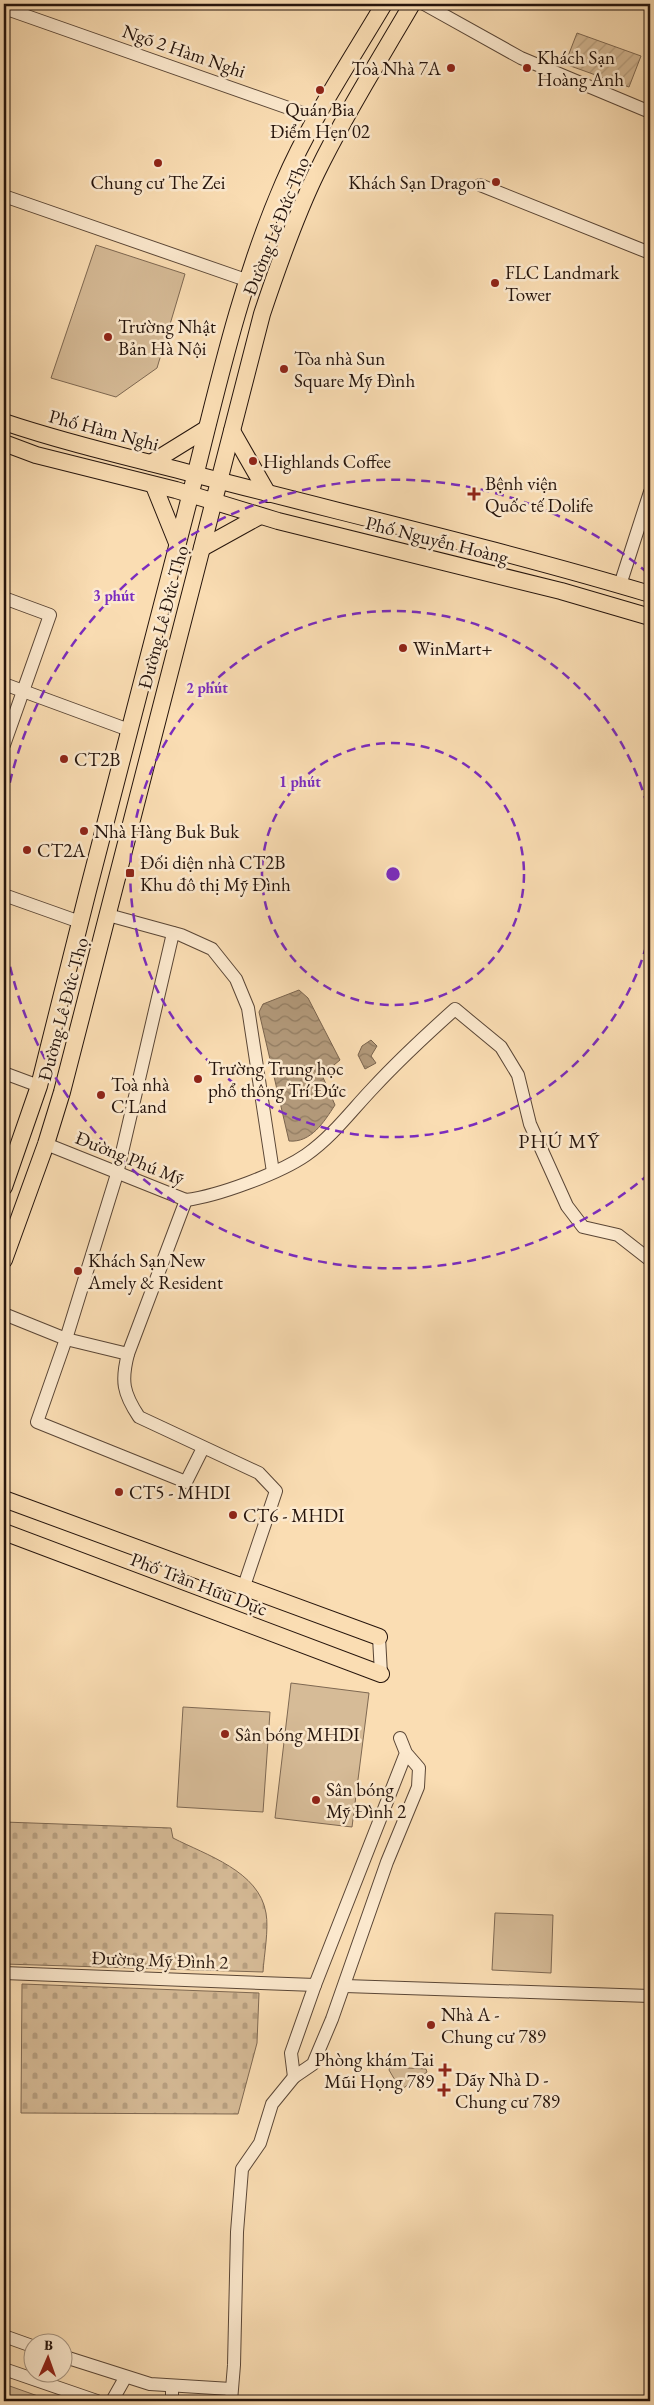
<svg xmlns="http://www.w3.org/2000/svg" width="654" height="2405" font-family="'EB Garamond',serif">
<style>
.green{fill:#d6bb97;stroke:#7e6852}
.cemetery{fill:url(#cemetery-stones);stroke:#7e6852}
.garden{fill:url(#garden-furrows);stroke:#7e6852}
.water{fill:url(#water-waves);stroke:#7a644e}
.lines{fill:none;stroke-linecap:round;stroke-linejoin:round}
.minor-casing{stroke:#5a4636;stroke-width:14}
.major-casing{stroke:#25140c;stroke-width:18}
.minor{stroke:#fce9ce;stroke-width:12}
.major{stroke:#faddb3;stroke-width:16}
.ring{fill:none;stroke:#7b2cbf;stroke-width:2.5;stroke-dasharray:9 6}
.poi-dot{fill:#8f2418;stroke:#fce9ce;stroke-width:2}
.labels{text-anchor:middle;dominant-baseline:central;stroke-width:5;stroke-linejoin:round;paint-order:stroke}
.street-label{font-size:19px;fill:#25140c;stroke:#fce9ce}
.poi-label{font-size:19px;fill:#25140c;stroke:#fce9ce;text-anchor:start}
.neighbourhood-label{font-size:20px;letter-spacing:1px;fill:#25140c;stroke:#fce9ce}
.centre{fill:#7b2cbf;stroke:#fce9ce;stroke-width:2.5}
.ring-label{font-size:15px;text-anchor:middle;font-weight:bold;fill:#7b2cbf;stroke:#fce9ce;stroke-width:5;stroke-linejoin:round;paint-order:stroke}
</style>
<defs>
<pattern id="cemetery-stones" width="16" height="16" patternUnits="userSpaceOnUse" patternTransform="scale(1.25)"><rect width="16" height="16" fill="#d6bb97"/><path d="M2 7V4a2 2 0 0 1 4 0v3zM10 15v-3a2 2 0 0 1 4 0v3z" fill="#b8a081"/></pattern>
<pattern id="garden-furrows" width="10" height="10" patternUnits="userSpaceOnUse" patternTransform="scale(1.25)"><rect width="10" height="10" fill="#d6bb97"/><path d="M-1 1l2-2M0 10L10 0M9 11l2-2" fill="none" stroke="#b8a081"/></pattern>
<pattern id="water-waves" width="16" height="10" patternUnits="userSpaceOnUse" patternTransform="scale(1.25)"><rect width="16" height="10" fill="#b2997a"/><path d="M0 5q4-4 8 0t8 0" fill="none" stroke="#917c62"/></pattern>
</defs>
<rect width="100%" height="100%" fill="#faddb3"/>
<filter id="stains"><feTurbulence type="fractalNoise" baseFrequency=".004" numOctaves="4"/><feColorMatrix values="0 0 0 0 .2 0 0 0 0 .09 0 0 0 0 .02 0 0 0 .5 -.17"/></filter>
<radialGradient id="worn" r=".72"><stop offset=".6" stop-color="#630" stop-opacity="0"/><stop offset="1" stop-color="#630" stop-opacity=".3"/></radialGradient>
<g class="green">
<path d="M 96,245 L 185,274 L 157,368 L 116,397 L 51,378 Z"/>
<path d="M 291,1683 L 369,1693 L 352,1827 L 275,1818 Z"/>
<path d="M 183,1707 L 270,1712 L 263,1812 L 177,1807 Z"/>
<path d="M 495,1913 L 553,1915 L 551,1973 L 492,1970 Z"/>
<path d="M 390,2067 L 426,2069 L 427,2072 L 402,2089 L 399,2087 L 389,2070 Z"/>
<path d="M 4,2384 L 52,2401 L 4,2401 Z"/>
</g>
<g class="cemetery">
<path d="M 4,1822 L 171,1828 L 173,1838 C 206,1855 259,1871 266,1913 C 269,1929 264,1955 263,1972 L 4,1964 Z"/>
<path d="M 22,1984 L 259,1993 L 257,2043 L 238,2114 L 21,2113 Z"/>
</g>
<path class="garden" d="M 577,33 L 641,56 L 629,87 L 565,64 Z"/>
<g class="water">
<path d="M 299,990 L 308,998 L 340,1060 L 322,1075 L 335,1105 C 324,1122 311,1143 289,1141 L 259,1012 L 263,1004 Z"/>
<path d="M 371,1040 L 377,1046 L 371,1056 L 376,1063 L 365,1069 L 358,1055 L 362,1046 Z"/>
</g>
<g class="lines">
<g class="minor-casing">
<g id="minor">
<path d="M 424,4 L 521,58 L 650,112"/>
<path d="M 4,8 L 317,118"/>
<path d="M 480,185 L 650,253"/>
<path d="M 4,196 L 246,280"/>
<path d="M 620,585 L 650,492"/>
<path d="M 4,598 L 50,615 L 4,745"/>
<path d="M 4,684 L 129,730"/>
<path d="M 4,895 L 80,922"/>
<path d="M 108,915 L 181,935 L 212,949 L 236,979 L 248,1008 L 273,1172"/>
<path d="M 173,933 L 117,1174 L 66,1339 L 37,1422 L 186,1482 L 203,1448"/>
<path d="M 4,1073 L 39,1086"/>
<path d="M 46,1144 L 186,1200 C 218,1196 280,1173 306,1155 C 333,1136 351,1111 373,1088 C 399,1060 427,1034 455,1009 L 501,1047 L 518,1075 L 530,1124 L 567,1206 L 583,1227 L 618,1235 L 650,1260"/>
<path d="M 4,1314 L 66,1339 L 128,1354 L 186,1200"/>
<path d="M 128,1354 C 121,1381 123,1393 139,1417 L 259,1473 L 276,1491 L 244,1586"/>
<path d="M 379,1637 L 381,1674"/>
<path d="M 400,1738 L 406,1753 L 419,1768 L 418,1787 L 387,1862 L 332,2019 L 313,2064 L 294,2077 L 291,2053 L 315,1985 L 406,1753"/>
<path d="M 4,1973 L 315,1985"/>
<path d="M 345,1986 L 650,1996"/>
<path d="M 4,2336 L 32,2346"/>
<path d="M 62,2356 L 150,2384 L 231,2389"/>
<path d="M 4,2369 L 97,2401"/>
<path d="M 112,2401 L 125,2378"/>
<path d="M 172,2401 L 172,2386"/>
<path d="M 231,2401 L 234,2365 L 237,2232 L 242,2169 L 260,2143 L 272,2104 L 294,2077"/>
</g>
</g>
<g class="major-casing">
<g id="major">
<path d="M 4,422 C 63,442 123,456 182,471 C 338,512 496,548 650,594"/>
<path d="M 232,431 L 268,494"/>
<path d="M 4,443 L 36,455 L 176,490 L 278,521 L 561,591 L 650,617"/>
<path d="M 151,463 L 206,429"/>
<path d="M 154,486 L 177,543"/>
<path d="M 202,548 L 260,516"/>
<path d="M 4,1187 L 39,1086 C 87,893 136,700 187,508 C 215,399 238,288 283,184 C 310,121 349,63 384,4"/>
<path d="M 4,1260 L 46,1144 L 62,1092 L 262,314 C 278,266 295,217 317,172 C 345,114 380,59 412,4"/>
<path d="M 4,1499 L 379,1637"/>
<path d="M 4,1532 L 381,1674"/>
</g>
</g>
<use href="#minor" class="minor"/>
<use href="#major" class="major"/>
</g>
<g class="ring">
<circle cx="393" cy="874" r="131"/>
<path d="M650 931A263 263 0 1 1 650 817"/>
<path d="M649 1174A394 394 0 0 1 4 936M4 812A394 394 0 0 1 649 574"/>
</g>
<g class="poi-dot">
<circle cx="451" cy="68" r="5"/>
<circle cx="527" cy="68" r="5"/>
<circle cx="320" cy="90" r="5"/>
<circle cx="158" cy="163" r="5"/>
<circle cx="496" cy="182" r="5"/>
<circle cx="495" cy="283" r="5"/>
<circle cx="108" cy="337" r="5"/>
<circle cx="284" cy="369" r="5"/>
<circle cx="253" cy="461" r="5"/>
<path d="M471.5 486.5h5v5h5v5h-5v5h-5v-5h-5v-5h5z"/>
<circle cx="403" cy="648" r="5"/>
<circle cx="64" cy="759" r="5"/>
<circle cx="84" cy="831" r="5"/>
<circle cx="27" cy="850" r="5"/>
<rect x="125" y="868" width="10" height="10" rx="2.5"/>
<circle cx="198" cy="1079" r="5"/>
<circle cx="101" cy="1095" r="5"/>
<circle cx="78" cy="1271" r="5"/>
<circle cx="119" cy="1492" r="5"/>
<circle cx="233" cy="1515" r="5"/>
<circle cx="225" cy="1734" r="5"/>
<circle cx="316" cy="1800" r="5"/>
<circle cx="431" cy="2025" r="5"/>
<path d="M442.5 2062.5h5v5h5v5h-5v5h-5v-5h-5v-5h5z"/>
<path d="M441.5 2082.5h5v5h5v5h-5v5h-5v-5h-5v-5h5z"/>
</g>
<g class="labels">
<g class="street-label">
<text transform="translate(184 51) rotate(19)">Ngõ 2 Hàm Nghi</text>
<text transform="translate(276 226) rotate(-68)">Đường Lê Đức Thọ</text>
<text transform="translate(104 430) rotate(15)">Phố Hàm Nghi</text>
<text transform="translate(437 540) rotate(14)">Phố Nguyễn Hoàng</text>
<text transform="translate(163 617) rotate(-75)">Đường Lê Đức Thọ</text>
<text transform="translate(63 1009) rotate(-75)">Đường Lê Đức Thọ</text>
<text transform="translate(130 1158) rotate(22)">Đường Phú Mỹ</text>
<text transform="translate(199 1584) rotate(21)">Phố Trần Hữu Dực</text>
<text transform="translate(160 1960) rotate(2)">Đường Mỹ Đình 2</text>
</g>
<g class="poi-label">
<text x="537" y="57">Khách Sạn<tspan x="537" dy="22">Hoàng Anh</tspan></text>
<text x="441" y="68" text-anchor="end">Toà Nhà 7A</text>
<text x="320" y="109" text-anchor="middle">Quán Bia<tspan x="320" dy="22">Điểm Hẹn 02</tspan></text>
<text x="158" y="182" text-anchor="middle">Chung cư The Zei</text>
<text x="486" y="182" text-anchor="end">Khách Sạn Dragon</text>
<text x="505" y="272">FLC Landmark<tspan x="505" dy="22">Tower</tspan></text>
<text x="118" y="326">Trường Nhật<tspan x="118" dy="22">Bản Hà Nội</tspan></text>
<text x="294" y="358">Tòa nhà Sun<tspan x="294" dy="22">Square Mỹ Đình</tspan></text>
<text x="263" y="461">Highlands Coffee</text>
<text x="485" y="483">Bệnh viện<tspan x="485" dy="22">Quốc tế Dolife</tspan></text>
<text x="413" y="648">WinMart+</text>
<text x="74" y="759">CT2B</text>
<text x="94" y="831">Nhà Hàng Buk Buk</text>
<text x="37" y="850">CT2A</text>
<text x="140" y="862">Đối diện nhà CT2B<tspan x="140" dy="22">Khu đô thị Mỹ Đình</tspan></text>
<text x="208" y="1068">Trường Trung học<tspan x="208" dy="22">phổ thông Trí Đức</tspan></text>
<text x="111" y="1084">Toà nhà<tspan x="111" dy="22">C'Land</tspan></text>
<text x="88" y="1260">Khách Sạn New<tspan x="88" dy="22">Amely &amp; Resident</tspan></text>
<text x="129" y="1492">CT5 - MHDI</text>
<text x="243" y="1515">CT6 - MHDI</text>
<text x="235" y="1734">Sân bóng MHDI</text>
<text x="326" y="1789">Sân bóng<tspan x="326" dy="22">Mỹ Đình 2</tspan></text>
<text x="441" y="2014">Nhà A -<tspan x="441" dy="22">Chung cư 789</tspan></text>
<text x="434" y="2059" text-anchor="end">Phòng khám Tai<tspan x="434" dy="22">Mũi Họng 789</tspan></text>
<text x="455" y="2079">Dãy Nhà D -<tspan x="455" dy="22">Chung cư 789</tspan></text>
</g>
<g class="neighbourhood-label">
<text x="559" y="1141">PHÚ MỸ</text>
</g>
</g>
<circle cx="393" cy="874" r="8" class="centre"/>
<g class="ring-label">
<text x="114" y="601">3 phút</text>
<text x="207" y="693">2 phút</text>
<text x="300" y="787">1 phút</text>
</g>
<rect width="654" height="2405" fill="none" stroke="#faddb3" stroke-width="20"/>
<rect x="5" y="5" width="644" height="2395" fill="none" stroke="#25140c" stroke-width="2.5"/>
<rect x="10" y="10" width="634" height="2385" fill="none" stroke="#25140c"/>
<g transform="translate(48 2358) rotate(2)"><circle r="24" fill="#fce9ce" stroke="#a69480"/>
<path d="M0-4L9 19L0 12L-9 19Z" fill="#8f2418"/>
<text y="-8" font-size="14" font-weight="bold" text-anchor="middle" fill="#25140c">B</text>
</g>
<rect width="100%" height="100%" filter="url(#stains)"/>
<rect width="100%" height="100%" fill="url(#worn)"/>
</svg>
